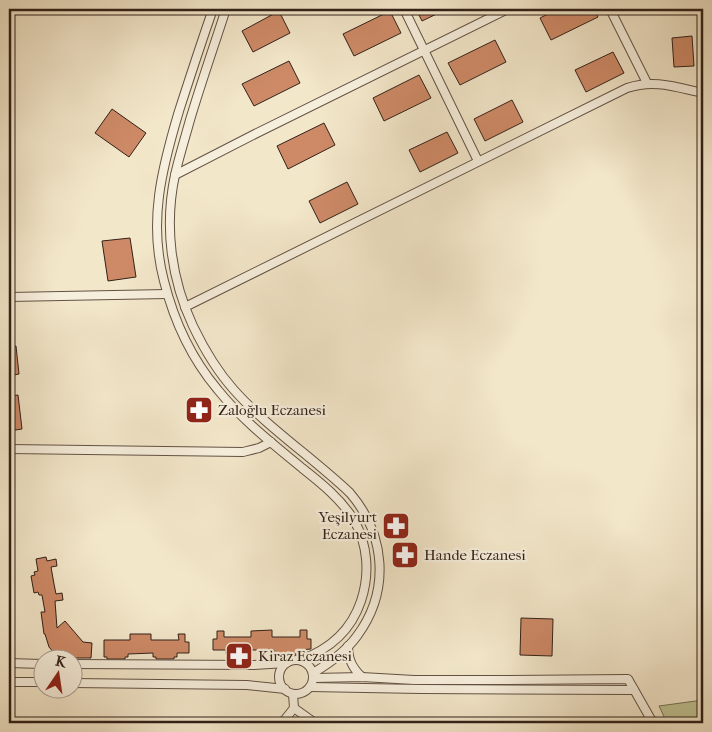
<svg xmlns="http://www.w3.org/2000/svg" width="712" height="732" font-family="'IM FELL French Canon',serif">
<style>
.green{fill:#c0c494;stroke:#787256}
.building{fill:#ce8a67;stroke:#312018}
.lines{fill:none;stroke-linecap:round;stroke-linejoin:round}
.street-casing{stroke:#625244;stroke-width:10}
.street{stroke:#f7efdd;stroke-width:8}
.labels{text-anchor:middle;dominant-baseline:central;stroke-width:4.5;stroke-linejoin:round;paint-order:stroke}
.poi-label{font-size:15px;fill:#312018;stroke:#f7efdd;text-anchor:start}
</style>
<rect width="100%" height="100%" fill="#f3e7ca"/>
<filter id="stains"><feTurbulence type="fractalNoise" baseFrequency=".004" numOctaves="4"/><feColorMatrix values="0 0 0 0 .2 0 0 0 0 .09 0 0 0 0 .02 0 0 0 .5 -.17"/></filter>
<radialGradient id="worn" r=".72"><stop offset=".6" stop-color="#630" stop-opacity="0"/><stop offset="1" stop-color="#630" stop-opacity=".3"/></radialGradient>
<path class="green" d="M 703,700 L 703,723 L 667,723 L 659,706 Z"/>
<g class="building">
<path d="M 416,9 L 447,9 L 422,21 Z"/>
<path d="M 558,9 L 594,9 L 598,17 L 551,40 L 540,18 Z"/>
<path d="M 279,11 L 290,33 L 253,52 L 242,31 Z"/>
<path d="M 390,11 L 401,33 L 354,56 L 343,34 Z"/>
<path d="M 692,36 L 694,66 L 674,67 L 672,38 Z"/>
<path d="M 495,40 L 506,62 L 460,85 L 448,63 Z"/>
<path d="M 613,52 L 624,73 L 586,92 L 575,70 Z"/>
<path d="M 289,61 L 300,83 L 254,106 L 242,84 Z"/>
<path d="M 419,75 L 431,98 L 384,121 L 373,98 Z"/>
<path d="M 512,100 L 523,122 L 485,141 L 474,119 Z"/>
<path d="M 112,109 L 146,133 L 129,157 L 95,133 Z"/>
<path d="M 324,123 L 335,145 L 288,169 L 277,146 Z"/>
<path d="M 447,132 L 458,153 L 420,172 L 409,150 Z"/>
<path d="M 347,182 L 358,204 L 320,223 L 309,201 Z"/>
<path d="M 130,238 L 136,277 L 108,281 L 102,241 Z"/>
<path d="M 9,346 L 16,346 L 19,374 L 9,376 Z"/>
<path d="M 18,395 L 22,429 L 9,431 L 9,396 Z"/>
<path d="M 46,557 L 47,561 L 56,559 L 57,566 L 51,567 L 54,584 L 56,594 L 62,593 L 63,600 L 55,601 L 57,628 L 65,621 L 83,642 L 92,643 L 91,658 L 72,658 L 67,660 L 55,654 L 49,647 L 45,634 L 44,634 L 41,612 L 45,612 L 42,595 L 39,595 L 38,592 L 34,593 L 31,576 L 35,575 L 34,572 L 38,571 L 36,559 Z"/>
<path d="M 521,618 L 553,619 L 552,656 L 520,655 Z"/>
<path d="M 272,630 L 272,637 L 300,637 L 300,630 L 307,630 L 307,639 L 311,639 L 311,649 L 298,650 L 298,654 L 295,654 L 295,658 L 277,658 L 277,654 L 274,654 L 274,650 L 249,650 L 249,654 L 246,654 L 246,658 L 229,658 L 229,654 L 226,654 L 226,650 L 213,650 L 213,639 L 217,639 L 217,631 L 224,631 L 224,637 L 251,637 L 251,631 Z"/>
<path d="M 130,634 L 151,634 L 151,640 L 179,640 L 178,634 L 185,634 L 185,642 L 189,642 L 189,653 L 177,653 L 177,657 L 174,657 L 174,659 L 156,659 L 156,657 L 153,657 L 153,653 L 128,654 L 128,657 L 125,657 L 125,659 L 107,659 L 107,657 L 104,657 L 104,640 L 130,640 Z"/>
</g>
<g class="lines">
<g class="street-casing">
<g id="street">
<path d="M 213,9 C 201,43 190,77 179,111 C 162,168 148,221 164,281 C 174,321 191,358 218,390 C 242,420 273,444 302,468 C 321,483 341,499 354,520 C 368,545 370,574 361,601 C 351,631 328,650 300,660"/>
<path d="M 226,9 C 214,46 201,83 190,120 C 185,138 179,157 175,175 C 164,226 171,279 193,326 C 204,349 217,371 234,390 C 268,428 312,457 350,493 C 385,534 391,590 357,636 C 346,651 330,663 313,673"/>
<path d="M 404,9 L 478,161"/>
<path d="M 610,9 L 647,83"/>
<path d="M 175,175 L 255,134 L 508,9"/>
<path d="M 9,297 L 167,294"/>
<path d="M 185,307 L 627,88 C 655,79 675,87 703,93"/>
<path d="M 9,449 L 243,452 L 259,448 L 271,442"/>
<path d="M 348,646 C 348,659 352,668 362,677"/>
<circle cx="296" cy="677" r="17"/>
<path d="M 9,663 L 42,664"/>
<path d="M 72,664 L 254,665 L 286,663"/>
<path d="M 314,678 L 362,677 L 414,680 L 499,680 L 628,679 L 653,723"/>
<path d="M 9,682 L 42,682"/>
<path d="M 72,683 L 247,685 L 285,689"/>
<path d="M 310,687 L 420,689 L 634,690"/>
<path d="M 294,708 L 315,723"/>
<path d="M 282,723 L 294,708 L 293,694"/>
</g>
</g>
<use href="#street" class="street"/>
</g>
<defs>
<g id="pharmacy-square" transform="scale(1.4375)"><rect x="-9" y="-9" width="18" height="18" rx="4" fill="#8f2418" stroke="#f7efdd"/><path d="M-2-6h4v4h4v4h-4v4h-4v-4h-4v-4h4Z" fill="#fff"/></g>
</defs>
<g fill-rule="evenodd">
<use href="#pharmacy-square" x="199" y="410"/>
<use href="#pharmacy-square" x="396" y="526"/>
<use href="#pharmacy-square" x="405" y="555"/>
<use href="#pharmacy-square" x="239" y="656"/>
</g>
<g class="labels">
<g class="poi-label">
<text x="218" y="410">Zaloğlu Eczanesi</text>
<text x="377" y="517" text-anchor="end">Yeşilyurt<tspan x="377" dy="17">Eczanesi</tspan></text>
<text x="424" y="555">Hande Eczanesi</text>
<text x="258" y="656">Kiraz Eczanesi</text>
</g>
</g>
<rect width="712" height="732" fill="none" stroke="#f3e7ca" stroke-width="30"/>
<rect x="10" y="10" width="692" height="712" fill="none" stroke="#312018" stroke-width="2.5"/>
<rect x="15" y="15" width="682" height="702" fill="none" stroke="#312018"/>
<g transform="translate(58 674) rotate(13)"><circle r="24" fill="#f7efdd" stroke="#a89c8e"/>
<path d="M0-4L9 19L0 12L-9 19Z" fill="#8f2418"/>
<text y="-8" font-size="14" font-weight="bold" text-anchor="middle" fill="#312018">K</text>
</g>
<rect width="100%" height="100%" filter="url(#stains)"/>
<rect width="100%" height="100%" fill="url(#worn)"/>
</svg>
